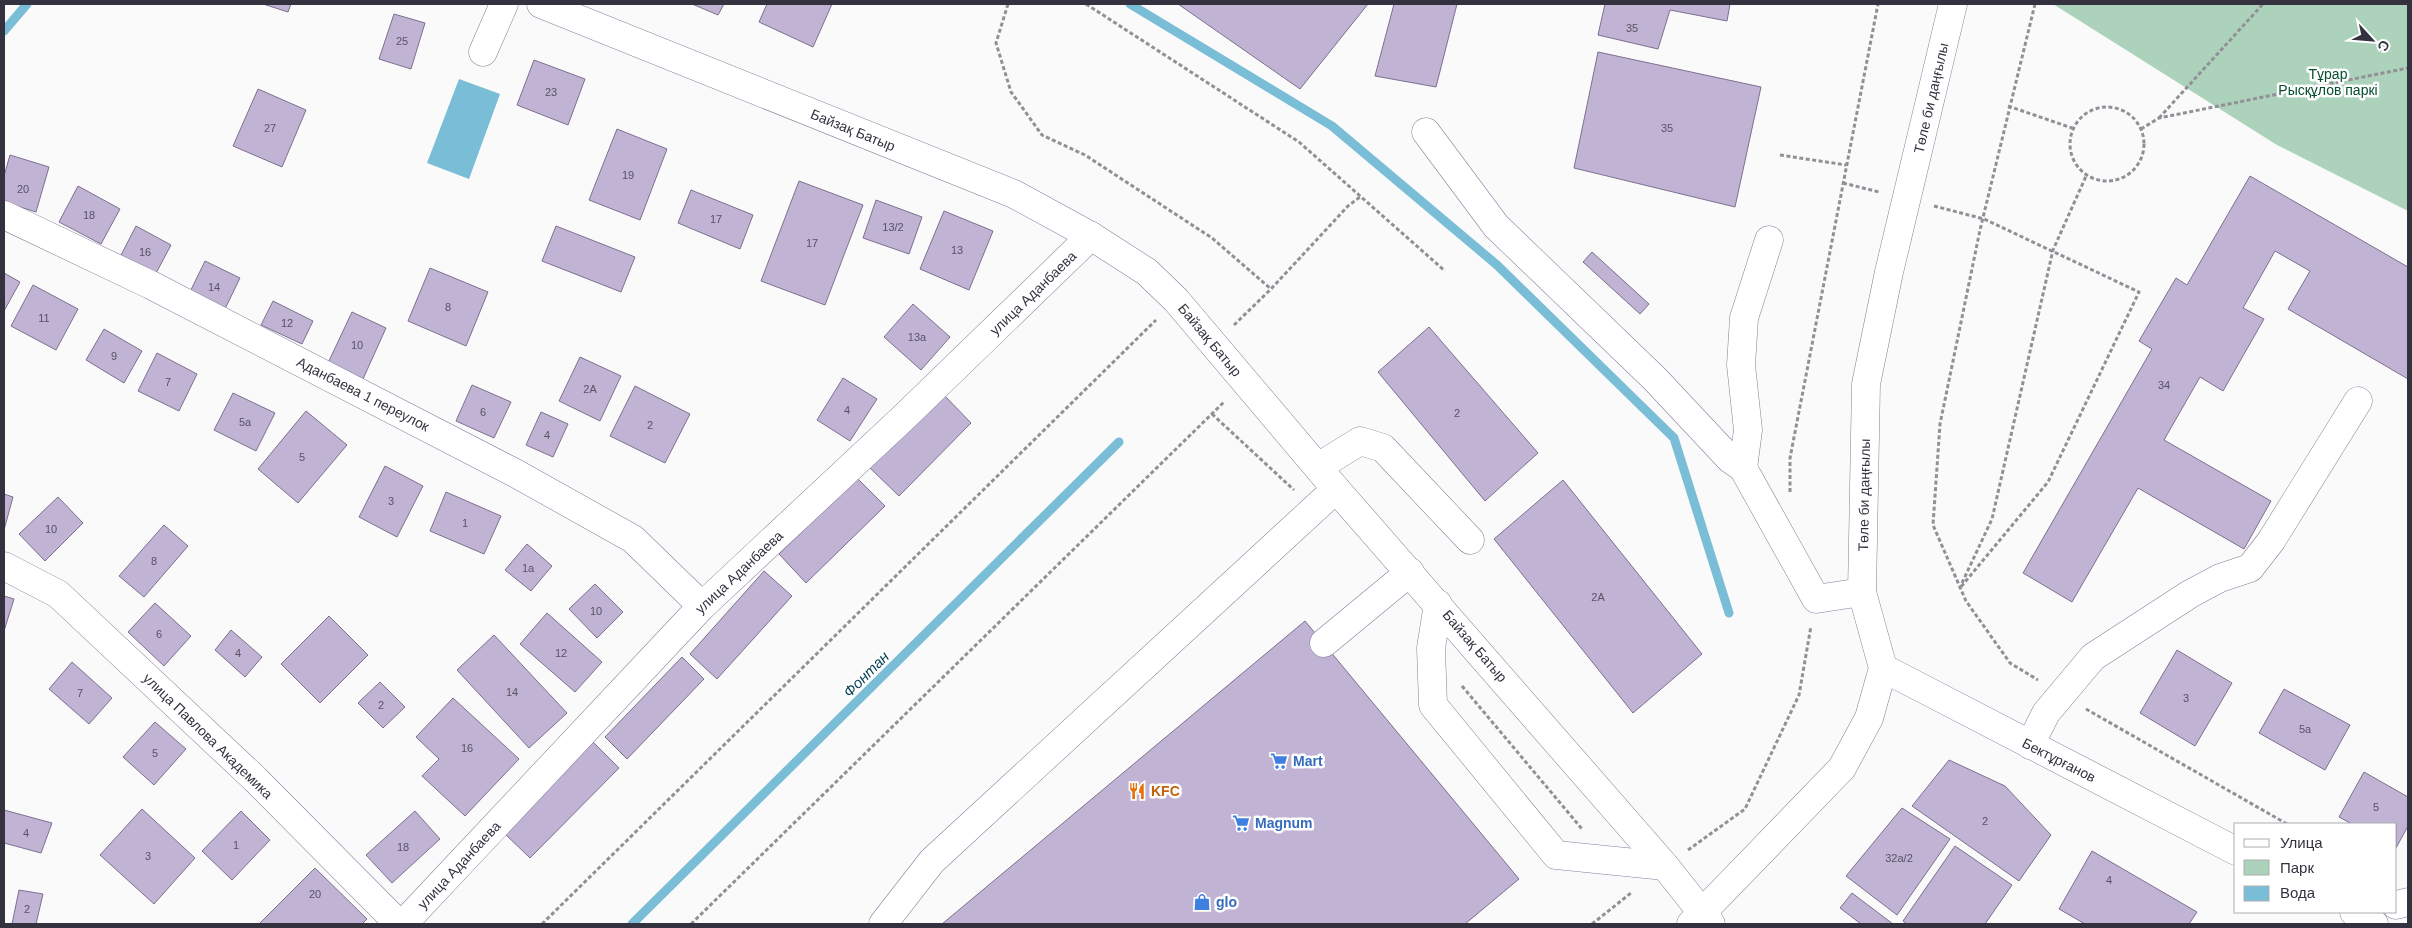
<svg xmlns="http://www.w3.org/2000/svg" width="2412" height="928" font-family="Arial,sans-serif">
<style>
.green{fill:#add2bb}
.water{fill:#7abdd7}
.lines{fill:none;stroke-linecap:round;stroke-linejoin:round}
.stream{stroke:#7abdd7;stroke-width:9}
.building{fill:#c1b3d4;stroke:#7d708f}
.minor-casing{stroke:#857d9d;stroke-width:29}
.path{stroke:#929097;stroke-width:3;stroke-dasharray:4 2.5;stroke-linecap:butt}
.minor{stroke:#fff;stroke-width:28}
.labels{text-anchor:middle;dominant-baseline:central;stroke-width:5;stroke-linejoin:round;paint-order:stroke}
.number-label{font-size:11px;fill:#585264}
.park-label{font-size:14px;fill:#054e2e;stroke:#fff}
.street-label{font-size:14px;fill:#35323f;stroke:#fff}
.shop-label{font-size:14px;font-weight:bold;fill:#366cbe;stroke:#fff;text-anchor:start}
.food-label{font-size:14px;font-weight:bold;fill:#c56008;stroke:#fff;text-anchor:start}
.water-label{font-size:15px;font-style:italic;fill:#054255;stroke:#fff}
</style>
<rect width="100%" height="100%" fill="#fafafa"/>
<path class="green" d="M 2053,4 L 2408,4 L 2408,211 L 2277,145 Z"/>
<path class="water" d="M 459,79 L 500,94 L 469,179 L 427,163 Z"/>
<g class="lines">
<g class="stream">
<path d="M 1130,4 L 1332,126 L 1497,265 L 1674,438 L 1729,613"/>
<path d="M 4,31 L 27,4"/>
<path d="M 632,924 L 1119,442"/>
</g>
</g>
<g class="building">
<path d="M 263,4 L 291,4 L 288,12 Z"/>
<path d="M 692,4 L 724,4 L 718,15 Z"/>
<path d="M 767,4 L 832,4 L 813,47 L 759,22 Z"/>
<path d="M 1178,4 L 1368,4 L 1300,89 Z"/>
<path d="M 1394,4 L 1457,4 L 1436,87 L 1375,76 Z"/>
<path d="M 1605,4 L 1730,4 L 1727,21 L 1670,10 L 1658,49 L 1598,35 Z"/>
<path d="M 394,14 L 425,23 L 411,69 L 379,59 Z"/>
<path d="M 1598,52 L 1761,87 L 1735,207 L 1574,168 Z"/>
<path d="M 534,60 L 585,79 L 568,125 L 517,105 Z"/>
<path d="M 258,89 L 306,110 L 282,167 L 233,146 Z"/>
<path d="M 617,129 L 667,149 L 640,220 L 589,200 Z"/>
<path d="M 10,155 L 49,167 L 36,212 L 4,202 L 4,176 Z"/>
<path d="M 2250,176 L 2408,267 L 2408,379 L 2288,309 L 2310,271 L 2275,251 L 2243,308 L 2264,319 L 2223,391 L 2200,377 L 2164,440 L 2271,501 L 2244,549 L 2138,488 L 2072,602 L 2023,573 L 2152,349 L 2139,341 L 2176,278 L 2187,285 Z"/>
<path d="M 799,181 L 863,205 L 825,305 L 761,281 Z"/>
<path d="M 78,186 L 120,209 L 101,244 L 59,222 Z"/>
<path d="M 691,190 L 753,215 L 740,249 L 678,223 Z"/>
<path d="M 876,200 L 922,217 L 909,254 L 863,238 Z"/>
<path d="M 944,211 L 993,231 L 969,290 L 920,269 Z"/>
<path d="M 136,226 L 171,245 L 154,277 L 119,259 Z"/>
<path d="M 556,226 L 635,257 L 621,292 L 542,261 Z"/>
<path d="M 1592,252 L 1649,304 L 1640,314 L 1583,262 Z"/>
<path d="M 205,261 L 240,278 L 223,313 L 188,296 Z"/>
<path d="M 430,268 L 488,292 L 466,346 L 408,321 Z"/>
<path d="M 4,273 L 20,282 L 4,311 Z"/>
<path d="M 33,285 L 78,309 L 56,350 L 11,326 Z"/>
<path d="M 273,301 L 313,321 L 302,344 L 261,325 Z"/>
<path d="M 913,304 L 950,337 L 921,370 L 884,337 Z"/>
<path d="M 352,312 L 386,328 L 363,379 L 328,363 Z"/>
<path d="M 1429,327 L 1538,453 L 1485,501 L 1378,372 Z"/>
<path d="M 104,329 L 142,351 L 124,383 L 86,360 Z"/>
<path d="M 157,353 L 197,374 L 179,411 L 138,391 Z"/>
<path d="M 580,357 L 621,376 L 600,421 L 559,401 Z"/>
<path d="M 843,378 L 877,399 L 850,441 L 817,420 Z"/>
<path d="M 472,385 L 511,402 L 494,438 L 456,421 Z"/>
<path d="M 635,386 L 690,414 L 665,463 L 610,436 Z"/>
<path d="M 233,393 L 275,413 L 256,451 L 214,430 Z"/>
<path d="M 943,394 L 971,423 L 899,496 L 870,468 Z"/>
<path d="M 306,411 L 347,445 L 298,503 L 258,469 Z"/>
<path d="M 541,412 L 568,424 L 553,457 L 526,445 Z"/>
<path d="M 385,466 L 423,486 L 397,537 L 359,517 Z"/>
<path d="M 857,478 L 885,506 L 806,583 L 779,554 Z"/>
<path d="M 1563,480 L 1702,654 L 1633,713 L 1494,539 Z"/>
<path d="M 446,492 L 501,516 L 484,554 L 430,531 Z"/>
<path d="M 4,494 L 13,497 L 4,530 Z"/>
<path d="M 58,497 L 83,523 L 45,561 L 19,534 Z"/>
<path d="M 164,525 L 188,546 L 144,597 L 119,576 Z"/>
<path d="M 527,544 L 552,566 L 531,591 L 505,570 Z"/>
<path d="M 764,571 L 792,596 L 717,679 L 690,654 Z"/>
<path d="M 595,584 L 623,612 L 597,638 L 569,609 Z"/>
<path d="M 4,596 L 14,599 L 4,631 Z"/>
<path d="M 155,603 L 191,636 L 164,666 L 128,632 Z"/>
<path d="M 547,613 L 602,662 L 575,692 L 520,644 Z"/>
<path d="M 329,616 L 368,655 L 320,703 L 281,664 Z"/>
<path d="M 1305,621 L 1519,879 L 1465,924 L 942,924 Z"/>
<path d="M 231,630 L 262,657 L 245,677 L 215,650 Z"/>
<path d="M 494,635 L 567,713 L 529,748 L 457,670 Z"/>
<path d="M 2177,650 L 2232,683 L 2195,746 L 2140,713 Z"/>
<path d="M 682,657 L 704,679 L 627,759 L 605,737 Z"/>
<path d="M 72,662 L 112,698 L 89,724 L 49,689 Z"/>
<path d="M 380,682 L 405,707 L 383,728 L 358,703 Z"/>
<path d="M 2284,689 L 2350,725 L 2325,770 L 2259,733 Z"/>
<path d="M 453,698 L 519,759 L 465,816 L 422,776 L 439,759 L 416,737 Z"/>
<path d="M 155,722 L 186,749 L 154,785 L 123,757 Z"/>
<path d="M 593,742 L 619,768 L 530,858 L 503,832 Z"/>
<path d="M 1949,760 L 2005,786 L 2051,835 L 2019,881 L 1912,806 Z"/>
<path d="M 2364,772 L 2408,797 L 2408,826 L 2396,848 L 2396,824 L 2352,824 L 2339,817 Z"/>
<path d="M 1902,808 L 1950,839 L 1897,915 L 1846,876 Z"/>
<path d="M 142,809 L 195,858 L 154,904 L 100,855 Z"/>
<path d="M 4,810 L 52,823 L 41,853 L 4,843 Z"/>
<path d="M 241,811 L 270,840 L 232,880 L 202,851 Z"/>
<path d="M 415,811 L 440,839 L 392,883 L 366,855 Z"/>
<path d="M 1955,846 L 2012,885 L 1985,924 L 1907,924 L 1903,921 Z"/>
<path d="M 2092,851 L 2197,912 L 2189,924 L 2085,924 L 2059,909 Z"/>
<path d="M 315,868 L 367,919 L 362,924 L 259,924 Z"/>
<path d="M 19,890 L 43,894 L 36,924 L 12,924 Z"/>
<path d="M 1852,893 L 1893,924 L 1861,924 L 1840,908 Z"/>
</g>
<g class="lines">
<g class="minor-casing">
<g id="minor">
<path d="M 541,4 L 1014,194 L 1091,236 L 1147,272 L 1176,300 L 1336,489 L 1665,866 L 1711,924"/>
<path d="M 483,52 L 504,4"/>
<path d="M 1426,132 L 1496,226 L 1655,379 L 1730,459 L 1743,468 L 1816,599 L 1862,592"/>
<path d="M 4,215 L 151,285 L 515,473 L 633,539 L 702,606"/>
<path d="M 1318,467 L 1360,441 L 1383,448 L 1470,540"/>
<path d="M 1743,468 L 1748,430 L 1741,365 L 1744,318 L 1769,240"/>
<path d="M 4,566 L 58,594 L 255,779 L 399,924"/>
<path d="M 1438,604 L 1431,648 L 1433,705 L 1556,855 L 1665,866"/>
<path d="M 1324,643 L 1410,572"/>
<path d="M 1883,668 L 2236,851"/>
<path d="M 2030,745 L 2046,713 L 2093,657 L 2190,594 L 2220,578 L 2250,568 L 2271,541 L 2358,401"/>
<path d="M 2396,905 L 2408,902"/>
<path d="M 2354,912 L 2374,924"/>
<path d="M 403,924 L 702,606 L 902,419 L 1091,236"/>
<path d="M 883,924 L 932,861 L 1336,489"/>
<path d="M 1691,924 L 1842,768 L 1869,718 L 1883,668 L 1862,592 L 1866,384 L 1889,272 L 1953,4"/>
</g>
</g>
<g class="path">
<path d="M 1008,4 L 996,43 L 1011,92 L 1042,135 L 1085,155 L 1212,238 L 1271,289 L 1348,206 L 1360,197"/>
<path d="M 1086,4 L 1299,142 L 1445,271"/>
<path d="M 2035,4 L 1980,230 L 1940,424 L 1933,525 L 1966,601 L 2010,663 L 2038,680"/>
<path d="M 2008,106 L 2072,128"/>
<circle cx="2107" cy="144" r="37"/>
<path d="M 2159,118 L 2263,4"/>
<path d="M 2141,129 L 2159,118 L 2408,68"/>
<path d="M 1780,155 L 1846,165"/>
<path d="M 1843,183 L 1879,192"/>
<path d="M 1934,206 L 1984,219 L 2139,292 L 2048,482 L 1960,588"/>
<path d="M 1234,325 L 1271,289"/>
<path d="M 1212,414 L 1294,490"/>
<path d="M 1790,492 L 1790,458 L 1878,4"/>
<path d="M 1962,583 L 1992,519 L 2053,250 L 2087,174"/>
<path d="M 1462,686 L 1582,829"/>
<path d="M 2086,709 L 2287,824"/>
<path d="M 1688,850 L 1745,809 L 1799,695 L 1811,626"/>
<path d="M 542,924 L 1156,320"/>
<path d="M 691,924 L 1225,401"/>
<path d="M 1592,924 L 1631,893"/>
</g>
<use href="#minor" class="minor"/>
</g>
<defs>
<g id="supermarket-bare" transform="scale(1.35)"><path d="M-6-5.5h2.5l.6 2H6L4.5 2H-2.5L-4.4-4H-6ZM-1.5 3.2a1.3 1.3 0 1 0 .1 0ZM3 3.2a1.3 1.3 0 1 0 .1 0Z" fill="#3f7fe0" stroke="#fff" stroke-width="2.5" paint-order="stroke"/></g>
<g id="restaurant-bare" transform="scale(1.35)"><path d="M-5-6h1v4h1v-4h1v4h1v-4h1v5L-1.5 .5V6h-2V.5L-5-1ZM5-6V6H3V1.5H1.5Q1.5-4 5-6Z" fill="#e8710a" stroke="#fff" stroke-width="2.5" paint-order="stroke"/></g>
<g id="shop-bare" transform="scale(1.35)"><path d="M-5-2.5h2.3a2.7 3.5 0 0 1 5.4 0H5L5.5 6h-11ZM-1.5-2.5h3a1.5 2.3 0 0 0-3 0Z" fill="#3f7fe0" stroke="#fff" stroke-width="2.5" paint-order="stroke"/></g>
</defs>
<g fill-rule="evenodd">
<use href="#supermarket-bare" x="1279" y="761"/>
<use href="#restaurant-bare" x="1137" y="791"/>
<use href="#supermarket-bare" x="1241" y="823"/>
<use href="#shop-bare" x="1202" y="902"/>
</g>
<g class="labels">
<g class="number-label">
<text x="1632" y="28">35</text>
<text x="402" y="41">25</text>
<text x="551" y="92">23</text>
<text x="270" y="128">27</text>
<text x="1667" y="128">35</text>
<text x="628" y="175">19</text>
<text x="23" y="189">20</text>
<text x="89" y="215">18</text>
<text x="716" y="219">17</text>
<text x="893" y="227">13/2</text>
<text x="812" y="243">17</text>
<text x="957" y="250">13</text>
<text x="145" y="252">16</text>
<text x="214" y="287">14</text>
<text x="448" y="307">8</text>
<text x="44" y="318">11</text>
<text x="287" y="323">12</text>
<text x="917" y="337">13а</text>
<text x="357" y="345">10</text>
<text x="114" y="356">9</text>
<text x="168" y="382">7</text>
<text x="2164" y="385">34</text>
<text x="590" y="389">2А</text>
<text x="847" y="410">4</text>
<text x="483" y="412">6</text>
<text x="1457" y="413">2</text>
<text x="245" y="422">5а</text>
<text x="650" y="425">2</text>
<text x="547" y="435">4</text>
<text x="302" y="457">5</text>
<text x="391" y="501">3</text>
<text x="465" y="523">1</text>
<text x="51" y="529">10</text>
<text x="154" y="561">8</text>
<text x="528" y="568">1a</text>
<text x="1598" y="597">2А</text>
<text x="596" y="611">10</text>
<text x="159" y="634">6</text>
<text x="238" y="653">4</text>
<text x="561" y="653">12</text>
<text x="512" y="692">14</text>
<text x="80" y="693">7</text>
<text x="2186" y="698">3</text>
<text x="381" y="705">2</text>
<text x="2305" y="729">5а</text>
<text x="467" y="748">16</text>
<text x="155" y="753">5</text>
<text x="2376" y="807">5</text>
<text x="1985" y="821">2</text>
<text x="26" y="833">4</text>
<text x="236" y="845">1</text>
<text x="403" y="847">18</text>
<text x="148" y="856">3</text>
<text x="1899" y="858">32а/2</text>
<text x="2109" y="880">4</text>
<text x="315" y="894">20</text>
<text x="27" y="909">2</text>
</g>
<g class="park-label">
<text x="2328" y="74">Тұрар<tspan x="2328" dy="16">Рысқұлов паркі</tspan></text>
</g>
<g class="street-label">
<text transform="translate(1931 98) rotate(-77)">Төле би даңғылы</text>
<text transform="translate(853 130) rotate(22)">Байзақ Батыр</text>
<text transform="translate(1033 293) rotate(-44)">улица Аданбаева</text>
<text transform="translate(1210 340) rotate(50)">Байзақ Батыр</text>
<text transform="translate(363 394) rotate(27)">Аданбаева 1 переулок</text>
<text transform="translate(1864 495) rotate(-89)">Төле би даңғылы</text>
<text transform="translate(739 572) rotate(-43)">улица Аданбаева</text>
<text transform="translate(1475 646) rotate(49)">Байзақ Батыр</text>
<text transform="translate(208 736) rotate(44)">улица Павлова Академика</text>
<text transform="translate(2059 760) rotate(27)">Бектұрғанов</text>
<text transform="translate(459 865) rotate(-47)">улица Аданбаева</text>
</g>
<g class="shop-label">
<text x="1293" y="761">Mart</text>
<text x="1255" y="823">Magnum</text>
<text x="1216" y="902">glo</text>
</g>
<g class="food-label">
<text x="1151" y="791">KFC</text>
</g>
<g class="water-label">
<text transform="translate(866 674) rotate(-45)">Фонтан</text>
</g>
</g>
<rect width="2412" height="928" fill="none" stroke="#35323f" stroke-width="10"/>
<rect x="2234" y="823" width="162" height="90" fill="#ffffff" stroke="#aeadb2"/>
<rect x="2244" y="839" width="25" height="8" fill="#ffffff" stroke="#aeadb2"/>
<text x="2280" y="848" font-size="15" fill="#35323f">Улица</text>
<rect x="2244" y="860" width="25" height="15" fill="#add2bb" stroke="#aeadb2"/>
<text x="2280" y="873" font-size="15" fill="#35323f">Парк</text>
<rect x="2244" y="886" width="25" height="15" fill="#7abdd7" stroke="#aeadb2"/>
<text x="2280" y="898" font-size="15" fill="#35323f">Вода</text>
<g transform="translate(2372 40) rotate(116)" stroke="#ffffff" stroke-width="4" paint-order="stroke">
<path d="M0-4L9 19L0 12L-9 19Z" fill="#35323f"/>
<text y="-8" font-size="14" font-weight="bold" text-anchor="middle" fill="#35323f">С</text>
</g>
</svg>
